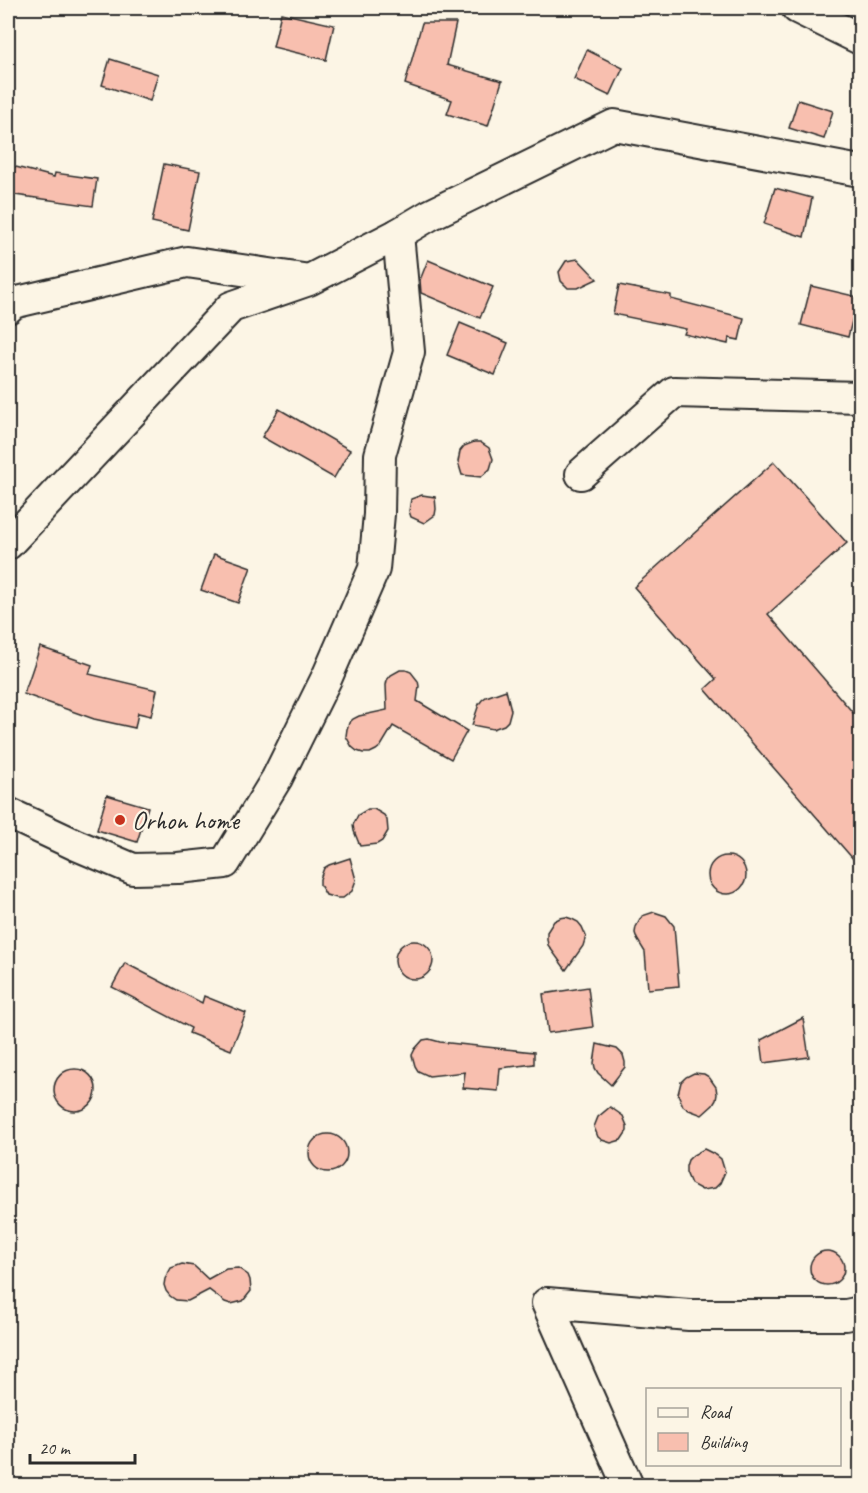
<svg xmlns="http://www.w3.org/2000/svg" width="868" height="1493" font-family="Caveat,sans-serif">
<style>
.building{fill:#f8bfaf;stroke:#2b2b2b;stroke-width:1.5}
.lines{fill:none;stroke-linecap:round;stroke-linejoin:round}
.street-casing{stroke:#2b2b2b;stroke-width:34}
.street{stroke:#fcf5e5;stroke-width:30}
.poi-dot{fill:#c8321e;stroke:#fcf5e5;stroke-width:2}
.labels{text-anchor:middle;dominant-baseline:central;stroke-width:4.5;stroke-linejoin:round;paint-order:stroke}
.poi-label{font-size:26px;fill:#2b2b2b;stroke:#fcf5e5;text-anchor:start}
</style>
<rect width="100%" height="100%" fill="#fcf5e5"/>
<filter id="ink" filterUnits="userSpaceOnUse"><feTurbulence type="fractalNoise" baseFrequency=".0167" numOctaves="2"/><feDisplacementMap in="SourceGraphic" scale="12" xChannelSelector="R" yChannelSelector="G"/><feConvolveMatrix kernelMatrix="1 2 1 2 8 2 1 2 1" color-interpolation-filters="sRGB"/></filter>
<g filter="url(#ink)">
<g class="building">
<path d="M 281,13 L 334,25 L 326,60 L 273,47 Z"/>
<path d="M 422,23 L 456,23 L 447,65 L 502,81 L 488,126 L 447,114 L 452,100 L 405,84 Z"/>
<path d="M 587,50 L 623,68 L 610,96 L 574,79 Z"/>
<path d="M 110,59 L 158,74 L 150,101 L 102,85 Z"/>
<path d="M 798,100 L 833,111 L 824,139 L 789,128 Z"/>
<path d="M 164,164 L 200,171 L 188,230 L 152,222 Z"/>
<path d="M 12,166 L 54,177 L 55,173 L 97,179 L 93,206 L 8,194 L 8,183 Z"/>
<path d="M 775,188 L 812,198 L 804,237 L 764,224 Z"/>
<path d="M 578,259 L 597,279 L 578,288 L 568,288 L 561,281 L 559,272 L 566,261 Z"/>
<path d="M 428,260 L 493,287 L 480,318 L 421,293 L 420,280 Z"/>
<path d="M 619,285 L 671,295 L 671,299 L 744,318 L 739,340 L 729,338 L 728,344 L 684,334 L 686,329 L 613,314 Z"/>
<path d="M 811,286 L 858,297 L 848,337 L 801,325 Z"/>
<path d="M 460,323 L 508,343 L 495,375 L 447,355 Z"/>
<path d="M 279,409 L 350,450 L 334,478 L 262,437 Z"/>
<path d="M 474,442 L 480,442 L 489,448 L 493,459 L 490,469 L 481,477 L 462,475 L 458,462 L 460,451 L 464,446 Z"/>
<path d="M 774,462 L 847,543 L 768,614 L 861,722 L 861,868 L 705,689 L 716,679 L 634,587 Z"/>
<path d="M 422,495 L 435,497 L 436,509 L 435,515 L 424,523 L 411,517 L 409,511 L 411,499 Z"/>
<path d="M 214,554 L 251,567 L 238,603 L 201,590 Z"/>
<path d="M 40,647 L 92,665 L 89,674 L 157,690 L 151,716 L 138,713 L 135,728 L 94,719 L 24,694 Z"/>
<path d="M 400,670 L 406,670 L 411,672 L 418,681 L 419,686 L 417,701 L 467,731 L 451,759 L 393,726 L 381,746 L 376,750 L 370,753 L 363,753 L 357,751 L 352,747 L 346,736 L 347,729 L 349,723 L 353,719 L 359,716 L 387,710 L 386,685 L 387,680 L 391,675 Z"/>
<path d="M 506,690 L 511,710 L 508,721 L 504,725 L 493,729 L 472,725 L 479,704 L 482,700 L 486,697 Z"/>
<path d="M 107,795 L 148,807 L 137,842 L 97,830 Z"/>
<path d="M 368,809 L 374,809 L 384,815 L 387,820 L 388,831 L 382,841 L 377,844 L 360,846 L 354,831 L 353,825 L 358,815 Z"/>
<circle cx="727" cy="875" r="19"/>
<path d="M 350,858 L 356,880 L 352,891 L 343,898 L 337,898 L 326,895 L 320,885 L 320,879 L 324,868 L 329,865 Z"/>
<path d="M 654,912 L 666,916 L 674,926 L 679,986 L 648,989 L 645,952 L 637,939 L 635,933 L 636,927 L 642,916 Z"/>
<path d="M 566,917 L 572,919 L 578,922 L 582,927 L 586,936 L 583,946 L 566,970 L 548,945 L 547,939 L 547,932 L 554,921 L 560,918 Z"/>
<circle cx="414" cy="960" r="19"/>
<path d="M 125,963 L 202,1003 L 204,996 L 246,1013 L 231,1050 L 189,1033 L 191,1028 L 112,987 Z"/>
<path d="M 588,987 L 593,1027 L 548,1033 L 543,994 Z"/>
<path d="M 803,1018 L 809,1057 L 764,1063 L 761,1040 Z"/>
<path d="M 429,1039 L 440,1042 L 534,1052 L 534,1064 L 500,1068 L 498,1091 L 463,1088 L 465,1072 L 429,1076 L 418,1071 L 415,1066 L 412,1055 L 415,1049 L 423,1040 Z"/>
<path d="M 597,1044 L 617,1049 L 623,1055 L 625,1062 L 625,1067 L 611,1085 L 598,1073 L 595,1068 L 594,1063 Z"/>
<circle cx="75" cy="1090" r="21"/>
<path d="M 694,1073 L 704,1074 L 709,1077 L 716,1087 L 717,1094 L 716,1100 L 713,1105 L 702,1115 L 689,1110 L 683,1106 L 678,1094 L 681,1082 L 686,1077 Z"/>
<path d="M 610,1107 L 623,1116 L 627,1126 L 627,1131 L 621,1140 L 611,1143 L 602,1140 L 598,1137 L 594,1127 L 598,1117 Z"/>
<circle cx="328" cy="1153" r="19"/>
<path d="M 704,1149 L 716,1155 L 721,1159 L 725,1172 L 720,1183 L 715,1188 L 702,1190 L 691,1184 L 686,1172 L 686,1166 L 688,1160 L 693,1155 Z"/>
<circle cx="827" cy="1268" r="17"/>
<path d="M 182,1264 L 194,1266 L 208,1279 L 226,1269 L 238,1268 L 248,1275 L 250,1280 L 251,1291 L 243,1301 L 231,1304 L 225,1302 L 209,1290 L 188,1301 L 176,1300 L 170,1296 L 166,1291 L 164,1285 L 165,1279 L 171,1268 Z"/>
</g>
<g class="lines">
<g class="street-casing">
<g id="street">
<path d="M 797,8 L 860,39"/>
<path d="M 8,308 L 13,303 L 187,262 L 303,279"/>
<path d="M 581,474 L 674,392 L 860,397"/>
<path d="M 8,544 L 231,307 L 309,280 L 398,234 L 430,215 L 614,125 L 860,171"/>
<path d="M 8,813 L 74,844 L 133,869 L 178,868 L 225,863 L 277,778 L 327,677 L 374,569 L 379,514 L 380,455 L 409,352 L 398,234"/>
<path d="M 628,1486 L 547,1303 L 689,1315 L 846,1315 L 860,1312"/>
</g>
</g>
<use href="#street" class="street"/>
</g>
</g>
<circle class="poi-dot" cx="120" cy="820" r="6"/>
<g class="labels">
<g class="poi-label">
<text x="132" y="820">Orhon home</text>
</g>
</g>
<rect width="868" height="1493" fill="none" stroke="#fcf5e5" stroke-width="30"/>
<rect x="15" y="15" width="838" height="1463" fill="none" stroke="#2b2b2b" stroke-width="2" filter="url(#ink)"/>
<rect x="646" y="1388" width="195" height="78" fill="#fcf5e5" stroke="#a8a49b" stroke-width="1.5"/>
<rect x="658" y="1408" width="30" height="9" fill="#fcf5e5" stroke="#a8a49b" stroke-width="1.5"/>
<text x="700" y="1418" font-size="18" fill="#2b2b2b">Road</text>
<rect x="658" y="1433" width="30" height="18" fill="#f8bfaf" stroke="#a8a49b" stroke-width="1.5"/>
<text x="700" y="1448" font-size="18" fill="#2b2b2b">Building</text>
<path d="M30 1454v9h105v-9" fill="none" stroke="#2b2b2b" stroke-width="3"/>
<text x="39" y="1454" font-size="18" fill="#2b2b2b" stroke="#fcf5e5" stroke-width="4.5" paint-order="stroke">20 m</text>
</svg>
